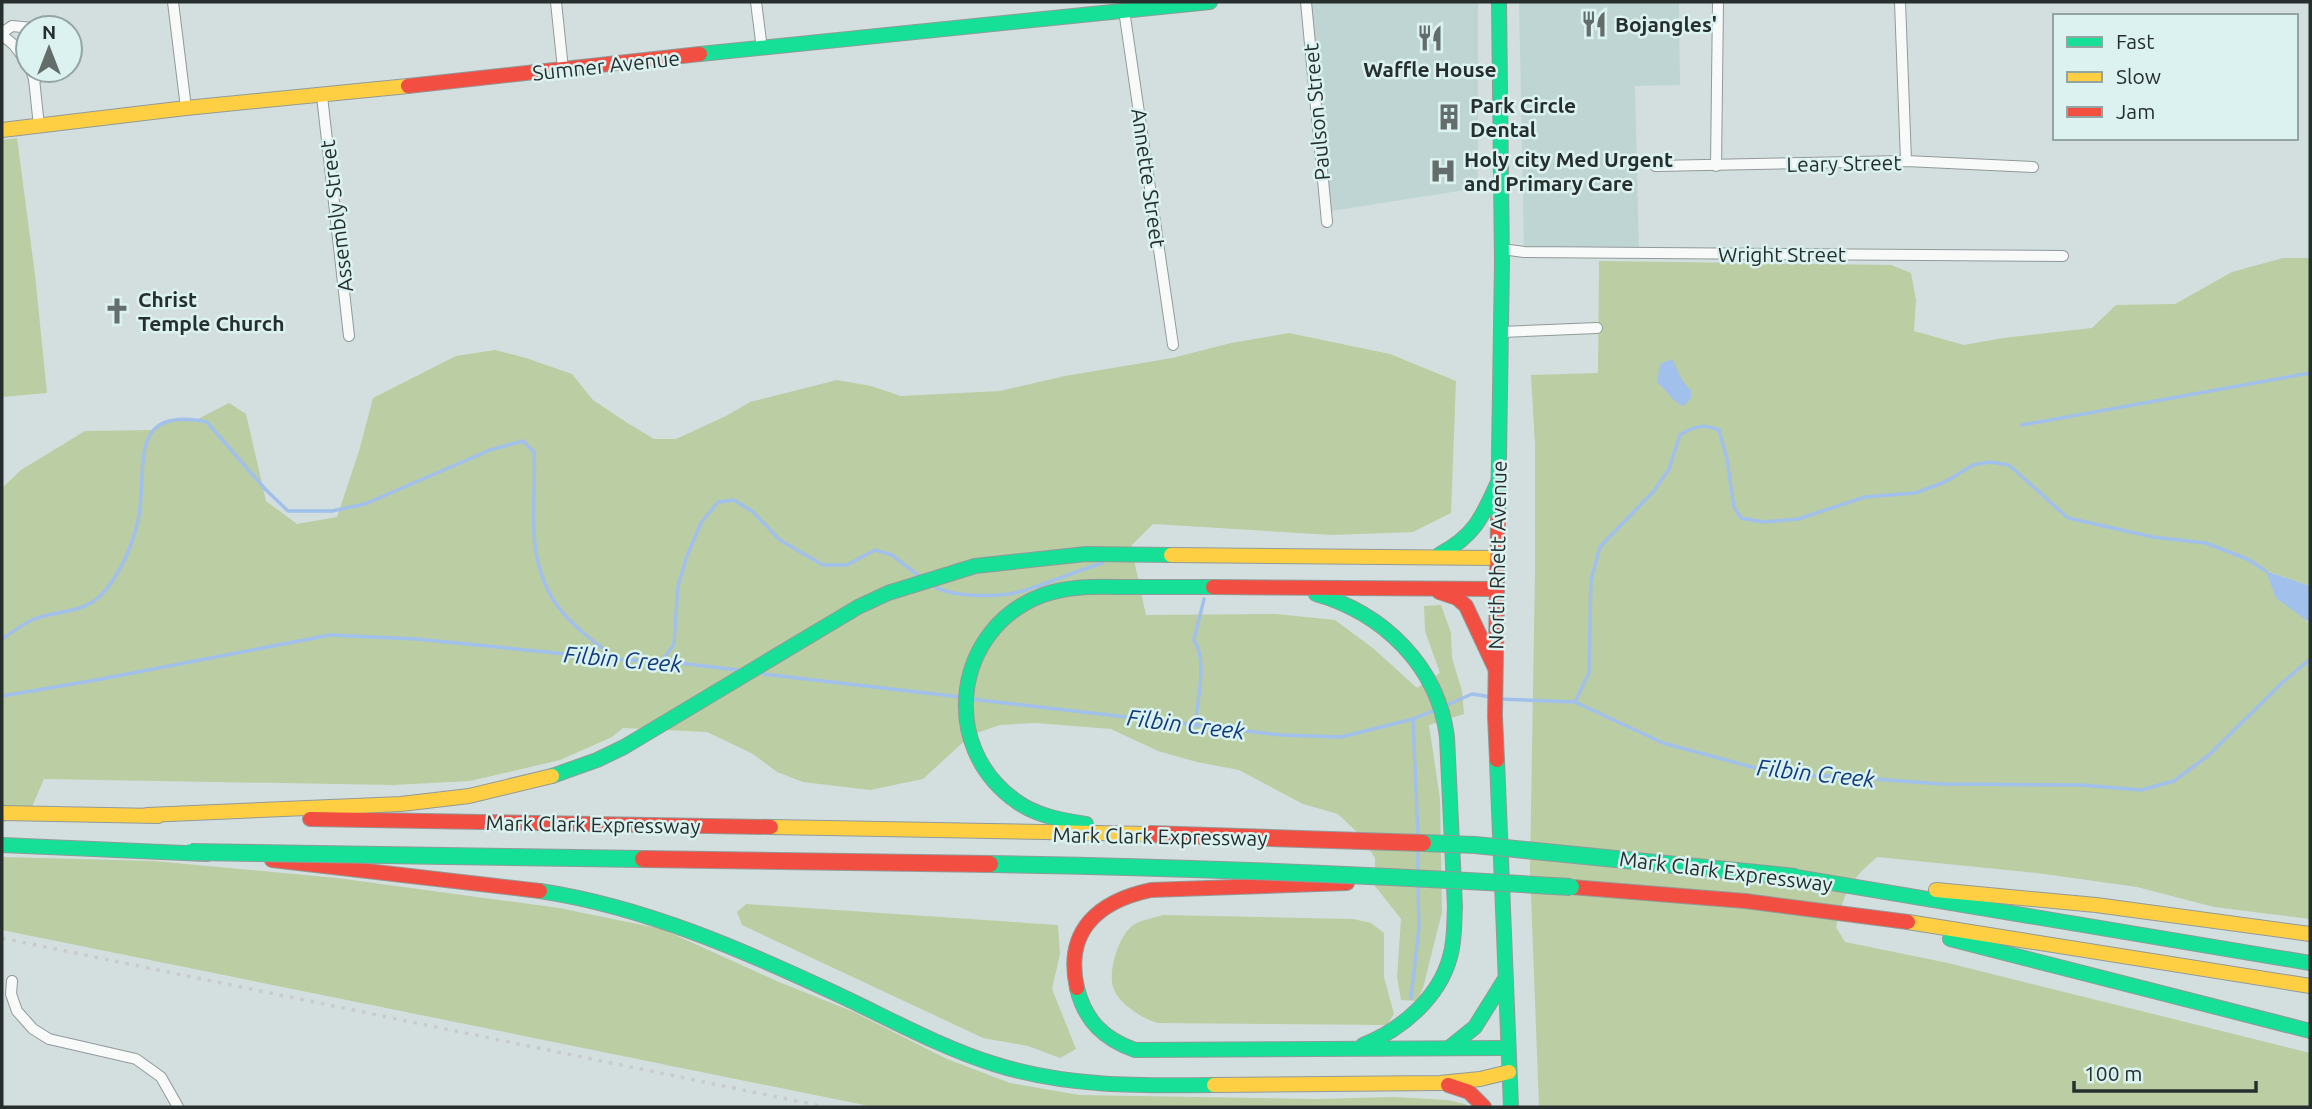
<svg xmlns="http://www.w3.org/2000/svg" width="2312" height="1109" font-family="Ubuntu,sans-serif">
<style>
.built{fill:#bfd5d4}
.green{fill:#bbcda2}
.water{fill:#a1c0eb}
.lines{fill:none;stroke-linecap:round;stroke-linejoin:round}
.stream{stroke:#a1c0eb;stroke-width:3.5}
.street-casing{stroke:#919a99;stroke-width:12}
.fast-casing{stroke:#919a99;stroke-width:16}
.slow-casing{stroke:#919a99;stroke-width:16}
.jam-casing{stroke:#919a99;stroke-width:16}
.street{stroke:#f8fafa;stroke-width:10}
.fast{stroke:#16e098;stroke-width:14}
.slow{stroke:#ffcf43;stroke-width:14}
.jam{stroke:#f24e42;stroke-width:14}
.rail{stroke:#c9cbcb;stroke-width:3.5;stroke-dasharray:3.5 7;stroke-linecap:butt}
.fast-bridge-casing{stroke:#919a99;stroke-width:18;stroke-linecap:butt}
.jam-bridge-casing{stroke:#919a99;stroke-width:18;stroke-linecap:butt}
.fast-bridge{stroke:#16e098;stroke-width:16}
.jam-bridge{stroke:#f24e42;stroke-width:16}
.labels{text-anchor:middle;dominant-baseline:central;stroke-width:5;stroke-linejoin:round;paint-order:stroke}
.poi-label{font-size:21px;font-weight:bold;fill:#262f2e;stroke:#dbf2f0;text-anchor:start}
.street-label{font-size:21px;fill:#262f2e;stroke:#dbf2f0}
.water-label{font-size:23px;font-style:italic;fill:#0f3a7e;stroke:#dbf2f0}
</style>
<rect width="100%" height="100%" fill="#d3dfde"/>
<g class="built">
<path d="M 1306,2 L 1478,2 L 1478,188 L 1325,212 Z"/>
<path d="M 1519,2 L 1679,2 L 1680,85 L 1635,86 L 1639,253 L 1524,252 Z"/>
</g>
<g class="green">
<path d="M 17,138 L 35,275 L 47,393 L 2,397 L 2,140 Z"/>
<path d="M 2283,258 L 2310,258 L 2310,586 L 2267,571 L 2308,623 L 2310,623 L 2310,919 L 2214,907 L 2137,887 L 2037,873 L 1877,857 C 1850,880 1844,893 1836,927 L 1845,942 L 1948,963 L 2310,1053 L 2310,1107 L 1539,1107 L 1530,869 L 1535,570 L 1535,445 L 1531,375 L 1598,373 L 1599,261 L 1891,265 L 1911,273 L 1916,300 L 1914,331 L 1964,345 L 2003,338 L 2092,328 L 2116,305 L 2175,304 L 2232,272 Z"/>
<path d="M 1289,333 L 1390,354 L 1456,381 L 1451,513 L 1413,532 L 1332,535 L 1153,524 L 1131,546 L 1146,615 L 1276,614 L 1335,620 L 1374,649 L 1417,688 L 1440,673 L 1425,631 L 1424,606 L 1441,605 L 1451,633 L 1452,658 L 1462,691 L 1464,714 L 1429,725 L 1440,799 L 1442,912 L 1423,988 L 1417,1001 L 1401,1000 L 1397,977 L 1401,919 L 1375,886 L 1375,858 L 1361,836 L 1338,814 L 1303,804 L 1239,770 L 1197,762 L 1158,751 L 1111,729 L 1036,723 L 1000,725 L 971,735 L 923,779 L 870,790 L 803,782 L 777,772 L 753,754 L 707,732 L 623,728 L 612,737 L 560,760 L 470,781 L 393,785 L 44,779 L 30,811 L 2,823 L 2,488 L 21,470 L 85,431 L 153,430 L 168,420 L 196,420 L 229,403 L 246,414 L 266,501 L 297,524 L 337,517 L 359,451 L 373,398 L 456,356 L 495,350 L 526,358 L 572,374 L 593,400 L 626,422 L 654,439 L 676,439 L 726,416 L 750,402 L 837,380 L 871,386 L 901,396 L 1000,391 L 1065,376 L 1172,358 L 1231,343 Z"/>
<path d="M 2,857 L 154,861 L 337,878 L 559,908 L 662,929 L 779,982 L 854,1012 L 947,1059 L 1010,1083 L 1079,1095 L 1317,1099 L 1394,1097 L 1447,1100 L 1465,1104 L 1469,1107 L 874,1107 L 2,930 Z"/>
<path d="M 746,904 L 1058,925 L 1060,954 L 1052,989 L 1076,1049 L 1060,1058 L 1028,1046 L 983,1038 L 742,925 L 737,912 Z"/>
<path d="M 1163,915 L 1353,919 L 1371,923 L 1384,933 L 1384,977 L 1394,1014 L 1387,1025 L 1158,1023 C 1142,1019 1118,1003 1113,987 C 1108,970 1119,936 1132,926 C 1139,920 1154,918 1163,915 Z"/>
</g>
<g class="water">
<path d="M 1672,359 C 1679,371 1680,381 1691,390 L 1691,398 L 1684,406 C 1672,403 1667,389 1657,383 L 1660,364 Z"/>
<path d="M 2266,571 L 2310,586 L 2310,623 L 2276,598 Z"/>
</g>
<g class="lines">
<g class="stream">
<path d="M 2022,425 L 2310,373"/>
<path d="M 934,586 C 953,598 998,597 1019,592 C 1047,584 1074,572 1102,563"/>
<path d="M 2,639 C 12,632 23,624 34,619 C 55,611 82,613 99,597 C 119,578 132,547 138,521 C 149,471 124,405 207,422 L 265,489 L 288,511 L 332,511 L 365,504 L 490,450 L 523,441 L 534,452 C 536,479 532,506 534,533 C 538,599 567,622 617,659"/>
<path d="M 662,661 L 674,644 L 678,586 L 687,556 L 701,523 L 718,502 L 734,500 L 753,512 L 780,540 L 823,565 L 847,565 L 875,550 L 892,555 L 919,576"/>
<path d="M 763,674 L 960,697"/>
<path d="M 2,696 L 96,680 L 330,635 L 416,639 L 627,660 L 662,661 L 738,670"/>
<path d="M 971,699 L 1281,735 L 1341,737 L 1413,719 L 1433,711"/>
<path d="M 1500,699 L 1575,702 L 1663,743 L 1763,770 L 1805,776 L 1836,776 L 1941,784 L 2081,785 L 2141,790 L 2174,781 L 2209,755 L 2283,682 L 2310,659"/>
<path d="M 1575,702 L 1589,673 L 1591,580 L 1600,547 L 1654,491 L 1669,469 L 1680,435 C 1694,426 1703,424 1719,430 L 1727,459 L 1734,507 L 1741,518 L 1763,522 L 1798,519 L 1865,497 L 1915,493 L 1945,482 L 1973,465 L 1990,462 L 2009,465 L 2068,518 L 2153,537 L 2206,543 L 2247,559 L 2266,571"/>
<path d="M 1447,705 L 1472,694 L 1492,697"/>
<path d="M 1413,719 L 1418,836"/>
<path d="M 1195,726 C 1197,703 1208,659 1194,640 L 1204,599"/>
<path d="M 1418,850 L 1418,871"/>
<path d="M 1411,998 L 1419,928 L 1418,885"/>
</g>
<g class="street-casing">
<g id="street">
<path d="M 173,2 L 186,108"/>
<path d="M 556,2 L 563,69"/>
<path d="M 756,2 L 762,49"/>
<path d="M 1306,2 L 1327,222"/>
<path d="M 1900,2 L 1906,161"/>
<path d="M 1124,10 L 1173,345"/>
<path d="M 2,33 L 12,26 L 32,28"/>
<path d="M 2,35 L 14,45 L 28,64"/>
<path d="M 31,70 L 34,79 L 39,126"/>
<path d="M 34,79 L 41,76 L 49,70"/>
<path d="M 322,96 L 349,336"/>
<path d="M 1655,166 L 1906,161 L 2033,167"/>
<path d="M 1716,166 L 1718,2"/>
<path d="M 1502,249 L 1524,252 L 2063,256"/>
<path d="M 1501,332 L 1597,328"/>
<path d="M 12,981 L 11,994 L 17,1011 L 33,1029 L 49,1039 L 136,1059 L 161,1077 L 178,1107"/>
</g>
</g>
<g class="fast-casing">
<g id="fast">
<path d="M 700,54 L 1210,2"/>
<path d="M 1498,521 L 1502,262 L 1499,2"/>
<path d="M 1440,554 C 1476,535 1483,515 1499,480"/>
<path d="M 1316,594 C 1383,613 1438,666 1447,737 L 1455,907 C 1454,923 1455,941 1450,957 C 1439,998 1401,1030 1363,1045"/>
<path d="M 1497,760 L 1511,1107"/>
<path d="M 552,776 L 597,760 L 624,747 L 858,607 L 888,593 L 975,566 L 1086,554 L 1171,555"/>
<path d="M 1086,824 C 1062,820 1036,816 1016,801 C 938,746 954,628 1043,595 C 1071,585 1098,587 1127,587 C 1156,587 1184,587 1213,587"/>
<path d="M 2,845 L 207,854"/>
<path d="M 1796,877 L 2310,963"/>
<path d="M 540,891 C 645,907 743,950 839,995 C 890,1019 940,1047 994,1064 C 1067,1087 1139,1086 1214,1085"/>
<path d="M 1950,939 L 2310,1031"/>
<path d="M 1077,988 C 1085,1021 1104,1039 1135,1050 L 1508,1048"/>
<path d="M 1449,1048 L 1475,1027 L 1505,979"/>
</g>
</g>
<g class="slow-casing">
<g id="slow">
<path d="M 2,130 L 186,108 L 408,86"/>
<path d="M 1171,555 L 1497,558"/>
<path d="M 2,813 L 158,816"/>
<path d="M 147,815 L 401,804 L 469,796 L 552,776"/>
<path d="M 771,827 L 1149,834"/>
<path d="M 1936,890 L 2096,905 L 2310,934"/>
<path d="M 1908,922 L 2310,986"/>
<path d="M 1214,1085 L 1440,1083 L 1480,1079 L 1509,1072"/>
</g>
</g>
<g class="jam-casing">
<g id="jam">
<path d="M 408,86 L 700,54"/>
<path d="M 1213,587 L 1496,589"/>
<path d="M 1439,592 L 1457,598 L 1466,606 L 1495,668"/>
<path d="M 1497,760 L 1495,716 L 1498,521"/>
<path d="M 310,819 L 771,827"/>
<path d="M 272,860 L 540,891"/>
<path d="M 1571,887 L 1745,901 L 1908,922"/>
<path d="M 1077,988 C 1064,930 1099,901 1151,890 L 1347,883"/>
<path d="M 1448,1085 L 1469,1092 L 1484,1107"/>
</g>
</g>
<use href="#street" class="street"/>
<use href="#fast" class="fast"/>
<use href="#slow" class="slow"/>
<use href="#jam" class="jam"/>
<path class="rail" d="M 2,938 L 826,1107"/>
<g class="fast-bridge-casing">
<g id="fast-bridge">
<path d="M 1423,843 L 1475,845 L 1796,877"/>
<path d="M 191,852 L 643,859"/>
<path d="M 990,864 C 1184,867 1378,875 1571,887"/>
</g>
</g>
<g class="jam-bridge-casing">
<g id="jam-bridge">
<path d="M 1149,834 L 1423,843"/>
<path d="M 643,859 L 990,864"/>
</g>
</g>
<use href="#fast-bridge" class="fast-bridge"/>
<use href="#jam-bridge" class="jam-bridge"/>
</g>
<defs>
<g id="restaurant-bare" transform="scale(2.1)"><path d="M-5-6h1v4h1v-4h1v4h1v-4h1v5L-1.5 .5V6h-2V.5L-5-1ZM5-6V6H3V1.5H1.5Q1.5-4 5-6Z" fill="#636d6c" stroke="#dbf2f0" stroke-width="2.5" paint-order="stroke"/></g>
<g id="building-bare" transform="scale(2.1)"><path d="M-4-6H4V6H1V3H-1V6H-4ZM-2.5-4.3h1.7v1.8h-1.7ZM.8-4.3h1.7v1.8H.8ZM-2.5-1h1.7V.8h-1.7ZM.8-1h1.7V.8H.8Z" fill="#636d6c" stroke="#dbf2f0" stroke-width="2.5" paint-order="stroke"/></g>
<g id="hospital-bare" transform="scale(2.1)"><path d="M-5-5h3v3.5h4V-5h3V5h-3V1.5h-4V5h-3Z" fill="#636d6c" stroke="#dbf2f0" stroke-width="2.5" paint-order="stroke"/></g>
<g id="church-bare" transform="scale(2.1)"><path d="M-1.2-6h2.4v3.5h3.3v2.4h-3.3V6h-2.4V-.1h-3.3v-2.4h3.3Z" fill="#636d6c" stroke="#dbf2f0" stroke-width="2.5" paint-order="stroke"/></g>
</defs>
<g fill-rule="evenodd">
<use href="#restaurant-bare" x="1594" y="24"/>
<use href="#restaurant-bare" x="1430" y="38"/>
<use href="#building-bare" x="1449" y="117"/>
<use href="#hospital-bare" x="1443" y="171"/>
<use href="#church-bare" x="117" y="311"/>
</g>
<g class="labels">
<g class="poi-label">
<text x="1615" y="24">Bojangles'</text>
<text x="1430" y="69" text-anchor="middle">Waffle House</text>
<text x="1470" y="105">Park Circle<tspan x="1470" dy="24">Dental</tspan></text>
<text x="1464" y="159">Holy city Med Urgent<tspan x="1464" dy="24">and Primary Care</tspan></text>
<text x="138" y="299">Christ<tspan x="138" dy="24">Temple Church</tspan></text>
</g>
<g class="street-label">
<text transform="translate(606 65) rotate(-6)">Sumner Avenue</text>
<text transform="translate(1316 112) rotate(-95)">Paulson Street</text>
<text transform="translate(1844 163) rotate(-1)">Leary Street</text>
<text transform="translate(1149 178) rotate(82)">Annette Street</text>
<text transform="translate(336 216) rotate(-97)">Assembly Street</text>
<text x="1782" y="254">Wright Street</text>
<text transform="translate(1497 555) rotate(-89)">North Rhett Avenue</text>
<text transform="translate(593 824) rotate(1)">Mark Clark Expressway</text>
<text transform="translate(1160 836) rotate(1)">Mark Clark Expressway</text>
<text transform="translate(1726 871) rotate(7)">Mark Clark Expressway</text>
</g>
<g class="water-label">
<text transform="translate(623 659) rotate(5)">Filbin Creek</text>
<text transform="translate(1186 724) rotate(7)">Filbin Creek</text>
<text transform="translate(1816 773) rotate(6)">Filbin Creek</text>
</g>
</g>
<rect width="2312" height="1109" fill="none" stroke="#262f2e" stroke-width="7"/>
<rect x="2053" y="14" width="245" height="126" fill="#dbf2f0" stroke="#93a4a2" stroke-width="2"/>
<rect x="2067" y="37" width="35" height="10" fill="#16e098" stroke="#93a4a2" stroke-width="2"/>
<text x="2116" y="49" font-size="21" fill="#262f2e">Fast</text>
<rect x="2067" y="72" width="35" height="10" fill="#ffcf43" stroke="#93a4a2" stroke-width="2"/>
<text x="2116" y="84" font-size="21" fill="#262f2e">Slow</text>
<rect x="2067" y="107" width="35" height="10" fill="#f24e42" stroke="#93a4a2" stroke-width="2"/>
<text x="2116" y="119" font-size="21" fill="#262f2e">Jam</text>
<g transform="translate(49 49)"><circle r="33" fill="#dbf2f0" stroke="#93a4a2" stroke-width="2"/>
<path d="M0-5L12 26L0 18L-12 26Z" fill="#636d6c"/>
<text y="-10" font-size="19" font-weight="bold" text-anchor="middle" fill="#262f2e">N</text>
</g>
<path d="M2074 1081v10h182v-10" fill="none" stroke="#262f2e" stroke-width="3.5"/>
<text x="2084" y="1081" font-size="21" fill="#262f2e" stroke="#dbf2f0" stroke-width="5" paint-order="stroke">100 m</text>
</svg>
